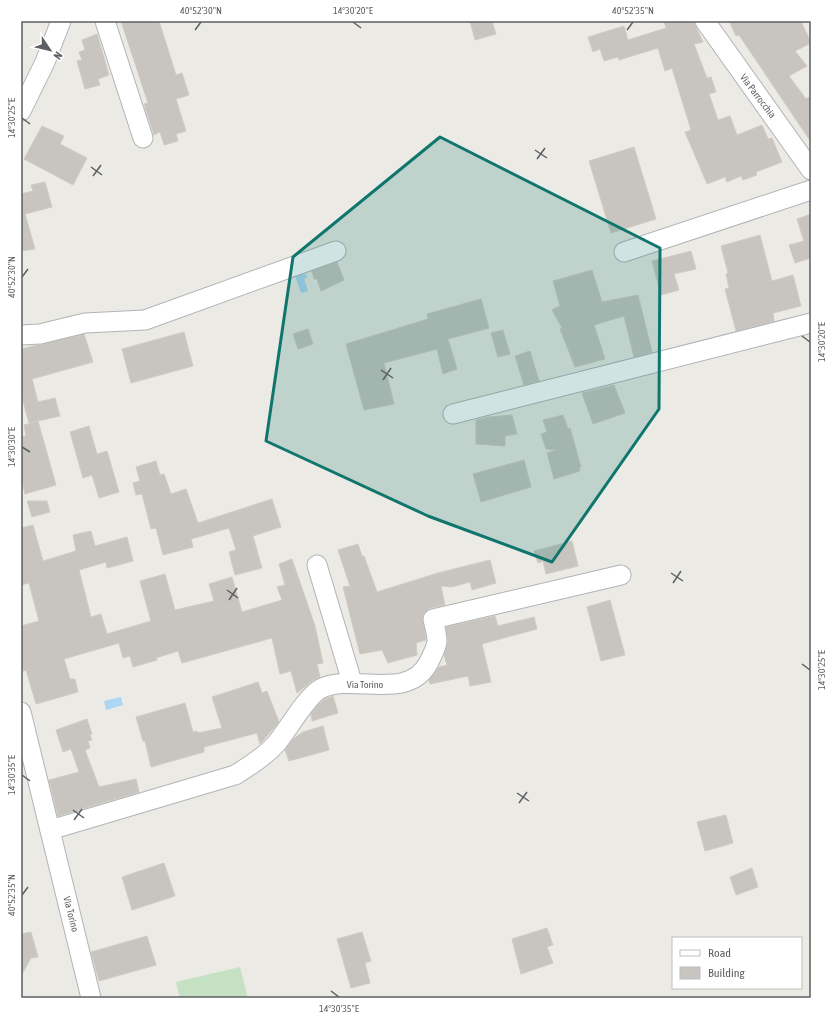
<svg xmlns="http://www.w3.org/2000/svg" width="832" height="1019" font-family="'Asap Condensed',sans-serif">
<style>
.green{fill:#c4e1c3}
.water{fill:#acd6f4}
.building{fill:#c8c5c0;stroke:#d0ccc3}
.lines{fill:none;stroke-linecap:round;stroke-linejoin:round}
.minor-casing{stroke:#b1b4b7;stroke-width:21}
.minor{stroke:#fff;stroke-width:19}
.marked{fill:#0f766e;fill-opacity:0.2;stroke:#0f766e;stroke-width:3;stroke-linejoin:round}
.ticks{fill:none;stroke:#5c5f63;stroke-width:1.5}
.labels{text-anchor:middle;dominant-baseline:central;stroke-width:3;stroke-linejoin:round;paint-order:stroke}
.street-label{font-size:10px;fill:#5c5f63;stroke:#fff}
.neatline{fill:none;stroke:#5c5f63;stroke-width:1.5}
.ticks-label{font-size:10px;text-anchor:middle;fill:#5c5f63}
</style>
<rect width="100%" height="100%" fill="#eceae4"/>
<path class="green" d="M 240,967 L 248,998 L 180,998 L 176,982 Z"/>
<g class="water">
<path d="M 302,273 L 303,275 L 306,274 L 307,278 L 304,279 L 308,291 L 301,293 L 295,276 Z"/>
<path d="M 121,697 L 123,705 L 106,710 L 104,701 Z"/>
</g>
<g class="building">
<path d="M 121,21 L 159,21 L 176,75 L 182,73 L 189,95 L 176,99 L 186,131 L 176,134 L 178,141 L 164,145 L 160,132 L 154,135 L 144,104 L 148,103 Z"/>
<path d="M 470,21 L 492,21 L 496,34 L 475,40 Z"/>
<path d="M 664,21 L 693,21 L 703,42 L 694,44 L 707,78 L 711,77 L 716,92 L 709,94 L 718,120 L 730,116 L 737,135 L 762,125 L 768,139 L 772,138 L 782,162 L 756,172 L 757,175 L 743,180 L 741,176 L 727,182 L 725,177 L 707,184 L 685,132 L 691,130 L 672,68 L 665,71 L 658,48 L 619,60 L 618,57 L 604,61 L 600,49 L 593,52 L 588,37 L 624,26 L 628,40 L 666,28 Z"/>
<path d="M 729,21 L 801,21 L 811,43 L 795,51 L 807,66 L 789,76 L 806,99 L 811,96 L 811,142 L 739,35 L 736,36 Z"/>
<path d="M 97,34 L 109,75 L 98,79 L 100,85 L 85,89 L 77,61 L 82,60 L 79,52 L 85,50 L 82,40 Z"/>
<path d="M 42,126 L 64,136 L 60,144 L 87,158 L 73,185 L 24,159 Z"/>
<path d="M 634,147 L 656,219 L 611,233 L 589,161 Z"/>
<path d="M 45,182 L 52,207 L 25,214 L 35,249 L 21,251 L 21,194 L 33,191 L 31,185 Z"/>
<path d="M 811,214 L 811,258 L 795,263 L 789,245 L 804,241 L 797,219 Z"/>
<path d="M 760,235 L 772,281 L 793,275 L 801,306 L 773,313 L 774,321 L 736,331 L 725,289 L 729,288 L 726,274 L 728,273 L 721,246 Z"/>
<path d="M 691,251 L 696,269 L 674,274 L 679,290 L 661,295 L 652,261 Z"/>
<path d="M 337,262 L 344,280 L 321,291 L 317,279 L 314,279 L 312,271 Z"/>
<path d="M 592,270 L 602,302 L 638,295 L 652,352 L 634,357 L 624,316 L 594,325 L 605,359 L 575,367 L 560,329 L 562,328 L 552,310 L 560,306 L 553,281 Z"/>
<path d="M 481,299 L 489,328 L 448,339 L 457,369 L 443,374 L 437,349 L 384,363 L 394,404 L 364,410 L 346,344 L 428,319 L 427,314 Z"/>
<path d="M 308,329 L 313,344 L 298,349 L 293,334 Z"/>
<path d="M 503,330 L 510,354 L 498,357 L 491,333 Z"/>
<path d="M 184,332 L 193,366 L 131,383 L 122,349 Z"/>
<path d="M 84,334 L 93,362 L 32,379 L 38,402 L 55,398 L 60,416 L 29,423 L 21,394 L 21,349 Z"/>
<path d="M 530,351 L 539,381 L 524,385 L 515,356 Z"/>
<path d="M 614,385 L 625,413 L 593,424 L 582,393 Z"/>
<path d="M 512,415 L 517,434 L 505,436 L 505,446 L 476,444 L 476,420 L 488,417 Z"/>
<path d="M 563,415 L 568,429 L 570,428 L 581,467 L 579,468 L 580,471 L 554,479 L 547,453 L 556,450 L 546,449 L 541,434 L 547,432 L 543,420 Z"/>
<path d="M 38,421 L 56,485 L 25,494 L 21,478 L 21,437 L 26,436 L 24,425 Z"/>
<path d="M 89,426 L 97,454 L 107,451 L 119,492 L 99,498 L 92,475 L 83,478 L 70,432 Z"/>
<path d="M 524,460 L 531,487 L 481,502 L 473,474 Z"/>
<path d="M 156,461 L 160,475 L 164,474 L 171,494 L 186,489 L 198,523 L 272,499 L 281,527 L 253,536 L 262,568 L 235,575 L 229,552 L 236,550 L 229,528 L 191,539 L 193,547 L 163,555 L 156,528 L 151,529 L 142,494 L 136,495 L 133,483 L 140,481 L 136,467 Z"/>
<path d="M 27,501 L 47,501 L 50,512 L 32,517 Z"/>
<path d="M 33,525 L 43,561 L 76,551 L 73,535 L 91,531 L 95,546 L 127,537 L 133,561 L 107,568 L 106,562 L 79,570 L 91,617 L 101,614 L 107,634 L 151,621 L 140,581 L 165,574 L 175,610 L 214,601 L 209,584 L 232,577 L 242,612 L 282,600 L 277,587 L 285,585 L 279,564 L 292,559 L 315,626 L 323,663 L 317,664 L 320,677 L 313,680 L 297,693 L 291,671 L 280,674 L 272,638 L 182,663 L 178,651 L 156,658 L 157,660 L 133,667 L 130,656 L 123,658 L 119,643 L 64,659 L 70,679 L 75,679 L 78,692 L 36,704 L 26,670 L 21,672 L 21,626 L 39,621 L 29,583 L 21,585 L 21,528 Z"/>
<path d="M 572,541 L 578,566 L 546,574 L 543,561 L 538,563 L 534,551 Z"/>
<path d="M 358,544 L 362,556 L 364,556 L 377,592 L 438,573 L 490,560 L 496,583 L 472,590 L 470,582 L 452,587 L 441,586 L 445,605 L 430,608 L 423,615 L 426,640 L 416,643 L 417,655 L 388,663 L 382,650 L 360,654 L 343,587 L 350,586 L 338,550 Z"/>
<path d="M 610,600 L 625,655 L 601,661 L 587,607 Z"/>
<path d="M 495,616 L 498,626 L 534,617 L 537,629 L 482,644 L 491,682 L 470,686 L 468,676 L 430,684 L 429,680 L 439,667 L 447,665 L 444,655 L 448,642 L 446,627 Z"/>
<path d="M 258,682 L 262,693 L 267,691 L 279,722 L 261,743 L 260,744 L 257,733 L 204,747 L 204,752 L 151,767 L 145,741 L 143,741 L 136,717 L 185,703 L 193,732 L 197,731 L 198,733 L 222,728 L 212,697 Z"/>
<path d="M 333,696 L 338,713 L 312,721 L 311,714 L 317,706 L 325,699 Z"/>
<path d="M 87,719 L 92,734 L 90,735 L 92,740 L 88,741 L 90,748 L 85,750 L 99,787 L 136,779 L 139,792 L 58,816 L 49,780 L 79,772 L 71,749 L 63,752 L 56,730 Z"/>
<path d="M 323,726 L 329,750 L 289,761 L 285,750 L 293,739 L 303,732 Z"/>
<path d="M 726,815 L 733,843 L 705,851 L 697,822 Z"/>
<path d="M 164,863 L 175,896 L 132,910 L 122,877 Z"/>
<path d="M 752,868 L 758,887 L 736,895 L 730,877 Z"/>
<path d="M 547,928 L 553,945 L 547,947 L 553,963 L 521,974 L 512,939 Z"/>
<path d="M 31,932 L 38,957 L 31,958 L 21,976 L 21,934 Z"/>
<path d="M 362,932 L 371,961 L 365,963 L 370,983 L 351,988 L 337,939 Z"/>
<path d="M 147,936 L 156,965 L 99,981 L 91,952 Z"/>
</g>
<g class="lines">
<g class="minor-casing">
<g id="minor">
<path d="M 105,21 L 143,138"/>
<path d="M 705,21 L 811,170"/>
<path d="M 21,111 L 45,62 L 61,21"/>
<path d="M 624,252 L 811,190"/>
<path d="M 21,335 L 40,334 L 85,323 L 145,320 L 336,251"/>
<path d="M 453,414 L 811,323"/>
<path d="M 317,565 L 352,682"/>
<path d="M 21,712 L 91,998"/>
<path d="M 50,830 L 235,775 C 250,766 264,757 276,744 C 287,731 307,696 320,689 C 354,672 408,703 429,662 C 440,640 438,642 433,619 L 621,575"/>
</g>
</g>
<use href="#minor" class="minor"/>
</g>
<path class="marked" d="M 440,137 L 660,248 L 659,409 L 552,562 L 428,516 L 266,441 L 293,257 Z"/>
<path class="ticks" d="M 353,22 L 361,28M 195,30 L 201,22M 627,30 L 633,22M 22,118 L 30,124M 535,150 L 547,158M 537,159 L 545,148M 91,167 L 102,175M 93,176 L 101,165M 22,277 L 28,269M 802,336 L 810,342M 381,370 L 393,378M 383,380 L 391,368M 22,447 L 30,452M 671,573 L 683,581M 673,583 L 681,571M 227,590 L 238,598M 229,600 L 237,588M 802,664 L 810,670M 22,775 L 30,781M 517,793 L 529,801M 519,803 L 527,792M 73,810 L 84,818M 74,820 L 82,809M 22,895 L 28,887M 331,991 L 339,997"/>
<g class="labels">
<g class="street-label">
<text transform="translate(758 96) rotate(53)">Via Parrocchia</text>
<text x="365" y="684">Via Torino</text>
<text transform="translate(71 914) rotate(76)">Via Torino</text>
</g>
</g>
<rect width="832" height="1019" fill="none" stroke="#ffffff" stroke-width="44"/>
<rect x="672" y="937" width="130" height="52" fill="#ffffff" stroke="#bebfc1"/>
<rect x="680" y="950" width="20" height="6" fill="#ffffff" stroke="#bebfc1"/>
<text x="708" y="957" font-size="12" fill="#5c5f63">Road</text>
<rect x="680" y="967" width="20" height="12" fill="#c8c5c0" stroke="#bebfc1"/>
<text x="708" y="977" font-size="12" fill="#5c5f63">Building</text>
<g transform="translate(50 50) rotate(125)" stroke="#ffffff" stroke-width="3" paint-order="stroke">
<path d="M0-3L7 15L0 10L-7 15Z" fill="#5c5f63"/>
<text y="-6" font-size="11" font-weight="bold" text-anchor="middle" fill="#5c5f63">N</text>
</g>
<rect x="22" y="22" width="788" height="975" class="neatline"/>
<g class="ticks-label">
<text x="201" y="14">40°52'30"N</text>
<text x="353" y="14">14°30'20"E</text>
<text x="633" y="14">40°52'35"N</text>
<text transform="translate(11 118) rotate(-90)" y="4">14°30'25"E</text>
<text transform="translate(11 277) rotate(-90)" y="4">40°52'30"N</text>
<text transform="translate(821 342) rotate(-90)" y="4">14°30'20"E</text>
<text transform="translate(11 447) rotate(-90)" y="4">14°30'30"E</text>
<text transform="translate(821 670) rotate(-90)" y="4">14°30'25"E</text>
<text transform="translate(11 775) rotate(-90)" y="4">14°30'35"E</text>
<text transform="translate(11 895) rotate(-90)" y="4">40°52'35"N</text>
<text x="339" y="1012">14°30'35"E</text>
</g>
</svg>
